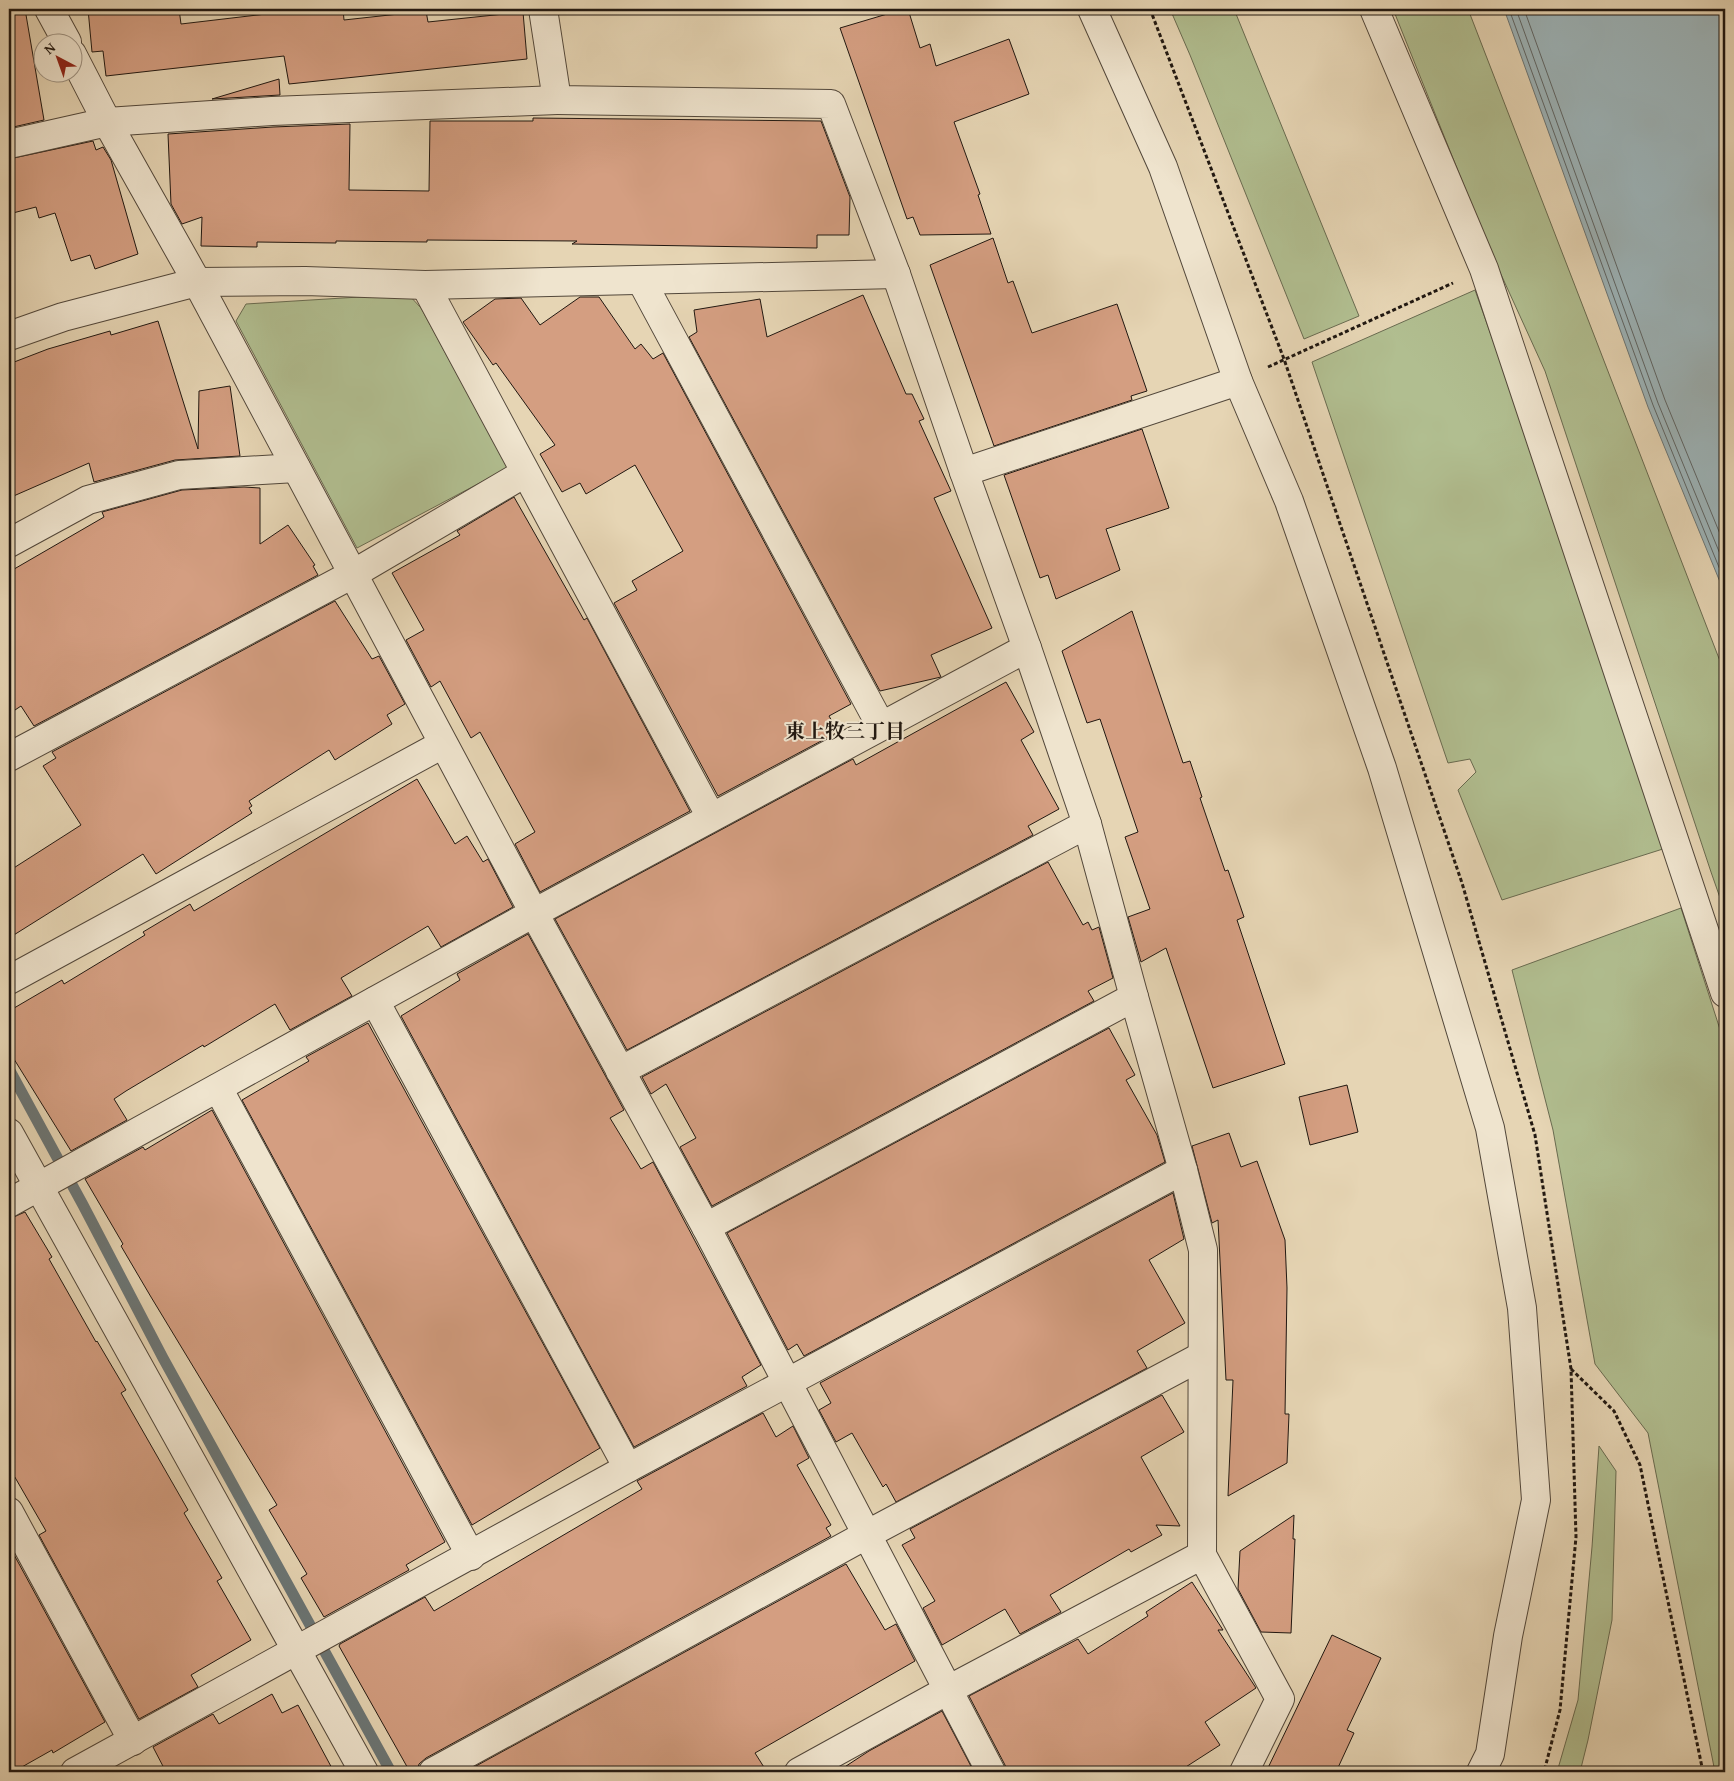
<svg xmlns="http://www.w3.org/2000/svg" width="1734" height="1781" font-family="'Gentium Book Plus','Noto Serif JP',serif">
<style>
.green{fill:#b1be90;stroke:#696b50}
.water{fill:#9db5ba;stroke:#6b7676}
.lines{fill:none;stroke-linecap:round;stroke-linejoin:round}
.shore{stroke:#5f6666;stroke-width:1}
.stream{stroke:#6b7676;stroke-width:11}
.building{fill:#d49e81;stroke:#211811}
.minor-casing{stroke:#52473a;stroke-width:30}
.path{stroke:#211811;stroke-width:3;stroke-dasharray:4 2.5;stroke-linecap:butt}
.minor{stroke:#efe4ce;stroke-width:28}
.labels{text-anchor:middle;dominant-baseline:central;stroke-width:4;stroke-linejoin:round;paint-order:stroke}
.neighbourhood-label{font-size:20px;font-weight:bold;fill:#211811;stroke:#efe4ce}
</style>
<rect width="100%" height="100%" fill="#e6d5b4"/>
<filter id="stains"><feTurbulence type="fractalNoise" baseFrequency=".004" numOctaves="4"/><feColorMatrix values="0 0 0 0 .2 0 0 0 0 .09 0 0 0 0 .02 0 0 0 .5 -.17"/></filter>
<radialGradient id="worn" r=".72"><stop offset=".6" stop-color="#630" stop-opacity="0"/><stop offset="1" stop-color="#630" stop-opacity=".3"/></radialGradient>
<g class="green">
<path d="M 1170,9 L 1234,9 L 1359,316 L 1304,339 L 1190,55 Z"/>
<path d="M 1393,9 L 1468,9 L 1725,674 L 1725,912 L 1711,872 L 1545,371 L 1489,248 Z"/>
<path d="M 1475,290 L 1562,534 L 1666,848 L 1502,900 L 1458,790 L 1476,772 L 1470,759 L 1448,763 L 1312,362 Z"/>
<path d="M 408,294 L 421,308 L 508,468 L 357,548 L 236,321 L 246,304 Z"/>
<path d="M 1681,908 L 1725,1045 L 1725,1772 L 1715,1772 L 1648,1433 L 1595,1364 L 1553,1130 L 1512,970 Z"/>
<path d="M 1599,1446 L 1616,1471 L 1612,1620 L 1588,1740 L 1580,1772 L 1557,1772 L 1578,1700 L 1592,1547 Z"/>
</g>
<path class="water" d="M 1504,9 L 1725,9 L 1725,594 L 1648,407 Z"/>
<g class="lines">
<g class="shore">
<path d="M 1509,9 L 1653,405 L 1725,582"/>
<path d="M 1516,9 L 1658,403 L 1725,566"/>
<path d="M 1524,9 L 1665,400 L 1725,546"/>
</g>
<path class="stream" d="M 9,1069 L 83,1205 L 163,1358 L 391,1772"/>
</g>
<g class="building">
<path d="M 9,9 L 25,9 L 44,120 L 9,128 Z"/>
<path d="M 88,9 L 179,9 L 181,24 L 266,14 L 266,9 L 343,9 L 344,20 L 426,11 L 428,22 L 523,12 L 527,59 L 289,84 L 284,56 L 106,76 L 103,51 L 92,52 Z"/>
<path d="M 904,9 L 908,9 L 920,48 L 930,44 L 936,66 L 1009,39 L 1029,94 L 954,122 L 980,194 L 978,195 L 991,234 L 920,235 L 913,217 L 907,219 L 840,28 Z"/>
<path d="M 279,79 L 280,95 L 212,99 Z"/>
<path d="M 533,118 L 821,121 L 850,197 L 849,235 L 817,235 L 817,248 L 572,244 L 577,241 L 427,240 L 427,242 L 336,241 L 336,243 L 257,242 L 257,247 L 201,246 L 202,217 L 182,224 L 171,204 L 168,134 L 273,127 L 350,124 L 349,190 L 429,191 L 430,121 L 533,121 Z"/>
<path d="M 93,141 L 96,150 L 103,147 L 111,160 L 138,254 L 95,269 L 90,255 L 71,261 L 55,213 L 39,218 L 36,207 L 9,214 L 9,159 Z"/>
<path d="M 993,238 L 1008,283 L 1013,281 L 1032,333 L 1117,304 L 1147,391 L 1131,396 L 1132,400 L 994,446 L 930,265 Z"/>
<path d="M 863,295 L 906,394 L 912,394 L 924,419 L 919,421 L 951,491 L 934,498 L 992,628 L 931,655 L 941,677 L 880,691 L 689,337 L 697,332 L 694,310 L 760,299 L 767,337 Z"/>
<path d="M 580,297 L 599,297 L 635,349 L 641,344 L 653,359 L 663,353 L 851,704 L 829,716 L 838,732 L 718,796 L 614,603 L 637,590 L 632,581 L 683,551 L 635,465 L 586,494 L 580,483 L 562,492 L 540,454 L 555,445 L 496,363 L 493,365 L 463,322 L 495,299 L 521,298 L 540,325 Z"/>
<path d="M 158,321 L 198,449 L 199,391 L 230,386 L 240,456 L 175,460 L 94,482 L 89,463 L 9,498 L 9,364 L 48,349 L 110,331 L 111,335 Z"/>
<path d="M 1142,429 L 1169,508 L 1106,529 L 1120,570 L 1056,599 L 1048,575 L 1040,578 L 1004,475 Z"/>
<path d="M 244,487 L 260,488 L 260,544 L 288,525 L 315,565 L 313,566 L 318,575 L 34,726 L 21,706 L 9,714 L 9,572 L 104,517 L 102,512 L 182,490 Z"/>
<path d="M 514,497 L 584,620 L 587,618 L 690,811 L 540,892 L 515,844 L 535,832 L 480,732 L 471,738 L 440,681 L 431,687 L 406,640 L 424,630 L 392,573 L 460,535 L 457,531 Z"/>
<path d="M 335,601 L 372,659 L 379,656 L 405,704 L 387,715 L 392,724 L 335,760 L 329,750 L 249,801 L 252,806 L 249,808 L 252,813 L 156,874 L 143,854 L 9,938 L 9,871 L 81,825 L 43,766 L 56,758 L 52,752 Z"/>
<path d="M 1132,611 L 1183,763 L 1190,761 L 1202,797 L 1200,798 L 1225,871 L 1228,870 L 1244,917 L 1237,920 L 1285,1064 L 1213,1088 L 1166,948 L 1141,962 L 1128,917 L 1150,909 L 1125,837 L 1138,832 L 1100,719 L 1087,723 L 1062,651 Z"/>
<path d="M 1006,682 L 1034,732 L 1021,740 L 1059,809 L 1028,826 L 1033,835 L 627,1050 L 555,919 L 853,759 L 856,765 Z"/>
<path d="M 417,779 L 455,844 L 467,836 L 483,862 L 488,859 L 513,907 L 441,947 L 428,926 L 341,978 L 352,996 L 290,1030 L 275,1004 L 204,1047 L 203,1045 L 126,1091 L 114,1099 L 127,1120 L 71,1151 L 9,1051 L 9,1011 L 62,980 L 64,984 L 145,935 L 143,932 L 190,904 L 194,911 Z"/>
<path d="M 1048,862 L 1083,925 L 1088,922 L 1092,930 L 1099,927 L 1113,978 L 1088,991 L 1094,1001 L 712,1206 L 680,1147 L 696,1138 L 666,1084 L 651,1094 L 642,1077 Z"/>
<path d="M 528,934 L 624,1110 L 610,1118 L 641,1169 L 653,1162 L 761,1365 L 742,1377 L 747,1386 L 634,1447 L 401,1016 L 460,980 L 457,974 Z"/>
<path d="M 368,1023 L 600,1448 L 472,1525 L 242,1100 L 309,1061 L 306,1057 Z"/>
<path d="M 1109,1028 L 1135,1075 L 1126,1080 L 1157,1135 L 1165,1162 L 804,1356 L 797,1344 L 788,1350 L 727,1233 Z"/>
<path d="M 1347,1085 L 1358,1132 L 1310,1145 L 1299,1097 Z"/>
<path d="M 212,1110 L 445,1542 L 406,1565 L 409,1570 L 324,1617 L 301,1578 L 307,1574 L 269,1510 L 277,1505 L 151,1297 L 121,1246 L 123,1244 L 85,1179 L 143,1147 L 145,1150 Z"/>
<path d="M 1229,1133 L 1241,1167 L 1257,1161 L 1285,1240 L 1287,1288 L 1285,1414 L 1289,1414 L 1287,1463 L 1228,1496 L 1233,1380 L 1226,1380 L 1218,1220 L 1212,1223 L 1192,1146 Z"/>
<path d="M 1173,1193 L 1184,1239 L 1149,1260 L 1185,1323 L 1137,1351 L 1147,1368 L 896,1502 L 886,1484 L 883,1487 L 852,1433 L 836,1442 L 819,1410 L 831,1403 L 820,1383 Z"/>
<path d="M 25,1212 L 52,1257 L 49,1259 L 96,1342 L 97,1341 L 126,1390 L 121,1393 L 188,1510 L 184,1513 L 222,1578 L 217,1581 L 251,1640 L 191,1675 L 198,1687 L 139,1719 L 39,1535 L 46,1531 L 9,1467 L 9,1219 Z"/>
<path d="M 1162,1395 L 1184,1432 L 1141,1457 L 1180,1526 L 1156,1525 L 1162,1535 L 1131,1552 L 1129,1549 L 1050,1595 L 1061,1612 L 1020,1634 L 1005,1609 L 942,1645 L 923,1608 L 935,1601 L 902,1545 L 915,1538 L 910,1529 Z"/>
<path d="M 763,1413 L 776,1437 L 793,1426 L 809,1458 L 797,1465 L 831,1525 L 826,1528 L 831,1536 L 426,1758 L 419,1764 L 417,1772 L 410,1772 L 339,1646 L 340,1644 L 425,1597 L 434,1611 L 642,1489 L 637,1481 Z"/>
<path d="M 1294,1515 L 1293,1539 L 1295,1539 L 1291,1633 L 1261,1632 L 1238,1589 L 1240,1551 Z"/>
<path d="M 12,1551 L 105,1722 L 53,1753 L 52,1750 L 13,1772 L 9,1772 L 9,1553 Z"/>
<path d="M 846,1564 L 885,1630 L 896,1624 L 915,1661 L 755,1753 L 767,1772 L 465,1772 Z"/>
<path d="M 1192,1582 L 1223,1630 L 1218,1630 L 1256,1688 L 1205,1722 L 1220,1745 L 1178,1772 L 1007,1772 L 1005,1765 L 969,1696 L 1078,1639 L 1088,1654 L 1148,1616 L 1146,1612 Z"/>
<path d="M 1332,1635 L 1381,1658 L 1347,1730 L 1354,1733 L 1336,1772 L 1266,1772 Z"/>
<path d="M 272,1694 L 282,1713 L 298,1705 L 334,1772 L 166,1772 L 153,1747 L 213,1714 L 219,1724 Z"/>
<path d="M 942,1711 L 974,1772 L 837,1772 L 869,1751 Z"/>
</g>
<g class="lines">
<g class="minor-casing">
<g id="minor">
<path d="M 49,9 L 67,42"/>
<path d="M 543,9 L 557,100 L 831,104 L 896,274 L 964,472"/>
<path d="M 1092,9 L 1163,167 L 1238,381 L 1289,501 L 1382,768 L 1490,1128 L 1522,1308 L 1536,1500 L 1508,1636 L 1490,1754 L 1481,1772"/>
<path d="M 1374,9 L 1484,269 L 1725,993"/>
<path d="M 72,54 L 107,122 L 197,282 L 534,913 L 706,1227 L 991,1772"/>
<path d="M 9,144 L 107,122 L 272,111 L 557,100"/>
<path d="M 641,280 L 881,726"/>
<path d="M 425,285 L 711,817"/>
<path d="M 9,336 L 63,317 L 197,282 L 305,281 L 425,285 L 896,274"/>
<path d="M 9,543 L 88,500 L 179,475 L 296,468"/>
<path d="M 9,757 L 353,574 L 525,473"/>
<path d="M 9,980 L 443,744"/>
<path d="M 375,1001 L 628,1468"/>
<path d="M 620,1071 L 1087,824"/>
<path d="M 218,1088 L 471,1556"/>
<path d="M 9,1133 L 364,1772"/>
<path d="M 9,1203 L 534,913 L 1027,648"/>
<path d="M 706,1227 L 1134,997"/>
<path d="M 9,1512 L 133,1741"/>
<path d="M 1202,1555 L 1203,1250 L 1183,1170 L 1134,997 L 1087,824 L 1027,648 L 964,472 L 1238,381"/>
<path d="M 75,1772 L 628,1468 L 1183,1170"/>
<path d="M 433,1772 L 866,1535 L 1202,1356"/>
<path d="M 799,1772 L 948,1690 L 1202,1555 L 1280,1699 L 1244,1772"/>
</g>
</g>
<g class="path">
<path d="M 1150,9 L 1284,359 L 1462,883 L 1535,1135 L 1571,1369 L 1576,1537 L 1560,1710 L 1544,1772"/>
<path d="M 1268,367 L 1453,283"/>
<path d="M 1571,1369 L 1614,1411 L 1640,1465 L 1703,1772"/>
</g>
<use href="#minor" class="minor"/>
</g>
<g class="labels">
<g class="neighbourhood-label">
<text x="845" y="730">東上牧三丁目</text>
</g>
</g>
<rect width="1734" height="1781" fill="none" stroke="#e6d5b4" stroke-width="30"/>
<rect x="10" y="10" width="1714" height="1761" fill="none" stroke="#211811" stroke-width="2.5"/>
<rect x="15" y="15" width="1704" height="1751" fill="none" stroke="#211811"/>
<g transform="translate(58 58) rotate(319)"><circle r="24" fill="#efe4ce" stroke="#9d9282"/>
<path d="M0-4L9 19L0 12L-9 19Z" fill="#8f2418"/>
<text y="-8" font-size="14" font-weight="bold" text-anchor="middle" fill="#211811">N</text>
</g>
<rect width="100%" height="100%" filter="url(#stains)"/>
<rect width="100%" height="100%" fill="url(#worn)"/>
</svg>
